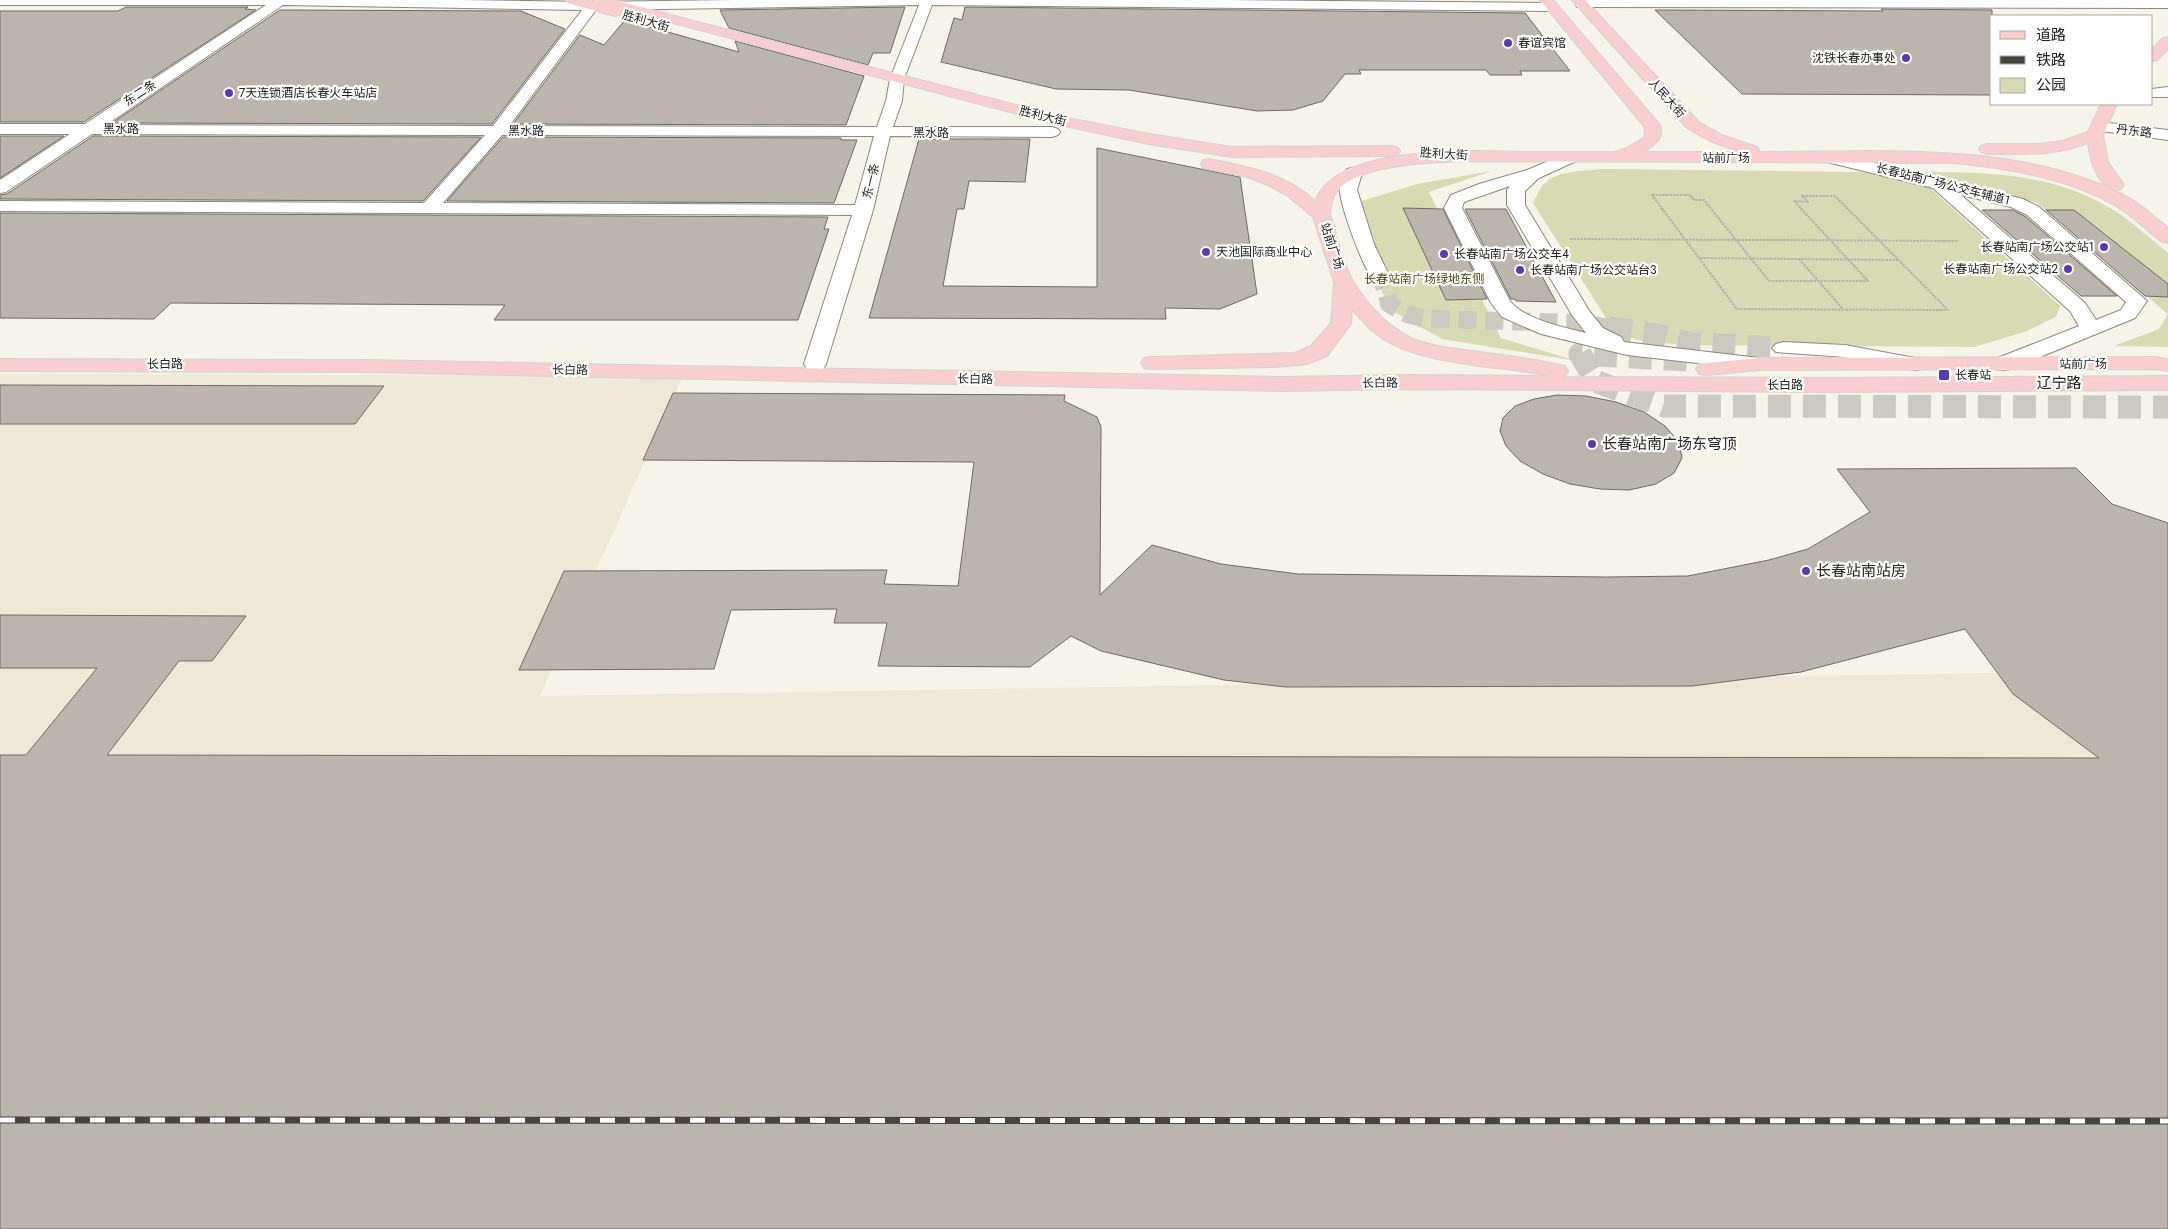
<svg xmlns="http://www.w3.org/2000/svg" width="2168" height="1229" font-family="Jost,'Noto Sans SC',sans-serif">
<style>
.built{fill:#ede8d7}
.green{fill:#d8dab4}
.building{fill:#bbb6ad;stroke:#6f6a63}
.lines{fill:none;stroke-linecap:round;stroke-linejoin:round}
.minor-tunnel-far1{stroke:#ccc9c0;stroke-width:18;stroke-dasharray:18 9;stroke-linecap:butt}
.minor-tunnel{stroke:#ccc9c0;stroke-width:23;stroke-dasharray:23 12;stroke-linecap:butt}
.minor-casing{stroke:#8a887f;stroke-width:2}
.major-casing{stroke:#d3d3d2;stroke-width:2}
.path{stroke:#b3b1a9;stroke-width:2;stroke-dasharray:2.5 1;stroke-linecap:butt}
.minor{fill:#fff;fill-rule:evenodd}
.major{fill:#f8cece;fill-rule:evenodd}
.rail-casing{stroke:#454540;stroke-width:7}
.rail{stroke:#fff;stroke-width:5;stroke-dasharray:15;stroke-linecap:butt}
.poi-dot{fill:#583bb3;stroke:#fff;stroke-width:2}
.labels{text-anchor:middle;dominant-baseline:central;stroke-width:4.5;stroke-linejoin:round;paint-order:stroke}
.far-street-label{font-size:12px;fill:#22221e;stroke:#fff}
.far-poi-label{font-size:12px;fill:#22221e;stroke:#fff;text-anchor:start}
.far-park-label{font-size:12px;fill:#4b4c18;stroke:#fff}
.street-label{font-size:15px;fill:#22221e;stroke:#fff}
.poi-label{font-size:15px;fill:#22221e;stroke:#fff;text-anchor:start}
</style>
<rect width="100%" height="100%" fill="#f6f3e9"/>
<path class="built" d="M 0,374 L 683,376 L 540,696 L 2168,670 L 2168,1229 L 0,1229 Z"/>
<g class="green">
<path d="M 1604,169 L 1860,172 L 1896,177 L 1928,186 L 2060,306 L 2056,317 L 2027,331 L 1975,347 L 1682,345 L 1637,340 L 1621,334 L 1606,318 L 1533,203 C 1536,197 1539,190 1543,185 C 1556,170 1585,171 1604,169 Z"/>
<path d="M 1492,171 L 1429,192 L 1501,338 L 1577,361 L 1442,339 L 1389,309 L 1357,228 L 1345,206 L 1417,184 Z"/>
<path d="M 1920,172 C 1985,172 2052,173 2110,208 C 2131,220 2149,238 2168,253 L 2168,347 L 2114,346 L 2159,329 L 2168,314 L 2037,203 Z"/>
</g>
<g class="building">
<path d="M 126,7 L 248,7 L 245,9 L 256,10 L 84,122 L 0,122 L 0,11 L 118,11 Z"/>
<path d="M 905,7 L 890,53 L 873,53 L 868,65 L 729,28 L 720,10 Z"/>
<path d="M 965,7 L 1525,13 L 1570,71 L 1520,71 L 1522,75 L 1490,75 L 1486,70 L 1359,70 L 1361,74 L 1345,74 L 1323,101 L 1293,110 L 1257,111 L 1129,90 L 1056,89 L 941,62 L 954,18 L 962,20 Z"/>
<path d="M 1881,9 L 1992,10 L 1992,95 L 1742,94 L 1655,10 L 1883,11 Z"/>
<path d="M 280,10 L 521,11 L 565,29 L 492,124 L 112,123 Z"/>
<path d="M 625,20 L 739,52 L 735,41 L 864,76 L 846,125 L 513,124 L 580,35 L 604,45 Z"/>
<path d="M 0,136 L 64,136 L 0,178 Z"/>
<path d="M 93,136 L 481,137 L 423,201 L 0,199 L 0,195 L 7,194 Z"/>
<path d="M 503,137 L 841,138 L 841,140 L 857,140 L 834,203 L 447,201 Z"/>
<path d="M 919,139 L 1030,139 L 1025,182 L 969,181 L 964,209 L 957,209 L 943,286 L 1097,287 L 1097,148 L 1240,177 L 1257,294 L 1220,309 L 1165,308 L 1166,319 L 869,318 Z"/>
<path d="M 1403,208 L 1443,209 L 1487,299 L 1446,300 Z"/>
<path d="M 1465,209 L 1506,209 L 1556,302 L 1516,301 L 1515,299 L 1511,299 Z"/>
<path d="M 1982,210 L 2013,210 L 2026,217 L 2117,296 L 2081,296 Z"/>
<path d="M 2046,210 L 2074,210 L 2168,284 L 2168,297 L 2145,296 Z"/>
<path d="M 0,213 L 828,217 L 824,229 L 829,229 L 798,320 L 494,320 L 505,305 L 171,303 L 154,319 L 0,318 Z"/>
<path d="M 0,385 L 384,386 L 355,424 L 0,424 Z"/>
<path d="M 673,393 L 1065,395 L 1064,401 L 1097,417 L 1101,427 L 1100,595 L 1152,545 L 1221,564 L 1298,574 L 1607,577 L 1688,576 L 1769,560 L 1808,549 L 1870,512 L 1837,469 L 2076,468 L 2112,504 L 2168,523 L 2168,1229 L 0,1229 L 0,755 L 26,755 L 97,668 L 0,668 L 0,615 L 246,616 L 212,661 L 179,661 L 107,755 L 2099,758 L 2013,694 L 1965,629 L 1801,672 L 1692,686 L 1286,687 L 1224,680 L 1101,651 L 1071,636 L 1030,667 L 878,666 L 887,623 L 834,623 L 837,609 L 731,610 L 714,669 L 519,670 L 564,571 L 887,570 L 884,584 L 958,586 L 974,462 L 643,460 Z"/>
<path d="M 1557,395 L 1586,396 L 1616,402 L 1644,412 L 1665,426 L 1679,442 L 1682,458 L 1674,473 L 1656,484 L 1629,490 L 1600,489 L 1570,484 L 1543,474 L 1520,461 L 1506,446 L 1500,431 L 1503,418 L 1515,406 L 1534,399 Z"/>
</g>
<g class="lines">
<path class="minor-tunnel-far1" d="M 1377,271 L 1386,290 L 1389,304 L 1407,314 L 1427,319 L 1578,323 L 1618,329"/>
<g class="minor-tunnel">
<path d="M 1609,328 L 1651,334 L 1694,344 L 1783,348"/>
<path d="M 1687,360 L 1580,354 L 1597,382 L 1664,406 L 2168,407"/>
</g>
<g class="minor-casing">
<g id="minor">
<path d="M 0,0 L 461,0 L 592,2 L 733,0 L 1228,0 L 1552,3 L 1559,7 L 1552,11 L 932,5 L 904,79 L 902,101 L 893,127 L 1052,127 L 1058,129 L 1060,132 L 1058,135 L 1052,137 L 890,136 L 873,210 L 826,364 L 823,369 L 815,370 L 807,369 L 804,364 L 852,215 L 0,211 L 0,201 L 424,203 L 485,135 L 92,134 L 6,192 L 0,193 L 0,180 L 70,134 L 0,134 L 0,124 L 85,124 L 266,5 L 0,5 ZM 283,5 L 582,10 L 493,126 L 106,125 ZM 919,5 L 890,79 L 886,101 L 877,127 L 509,126 L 596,10 ZM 502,135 L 874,136 L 855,205 L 443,203 Z"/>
<path d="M 1582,0 L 2168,0 L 2168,8 L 1577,7 L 1576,4 L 1577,1 Z"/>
<path d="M 2168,87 L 2168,97 L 2152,97 L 2152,89 Z"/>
<path d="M 2100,122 L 2168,130 L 2168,140 L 2094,130 L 2092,127 L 2094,124 Z"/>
<path d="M 1568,153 L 1574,154 L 1576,158 L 1574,162 L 1539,178 L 1525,191 L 1525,205 L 1590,312 L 1603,328 L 1621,337 L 1624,342 L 1759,358 L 1767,359 L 1770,364 L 1767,369 L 1759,370 L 1627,355 L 1541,334 L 1502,317 L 1491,303 L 1444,208 L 1451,195 L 1479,184 L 1527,170 ZM 1510,186 L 1507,190 L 1507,205 L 1572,315 L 1586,333 C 1563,327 1525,320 1510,301 L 1462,208 L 1464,202 Z"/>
<path d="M 1833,153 L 2023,199 L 2039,207 L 2147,301 L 2135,318 L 2011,369 L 2003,370 L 1995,369 L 1992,364 L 1995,359 L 2079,326 L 2070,311 L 1933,188 L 1827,162 L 1825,158 L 1827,154 ZM 1961,195 L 2011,207 L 2027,215 L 2126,302 L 2121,310 L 2096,320 L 2085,303 Z"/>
<path d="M 1353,168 L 1359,169 L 1362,173 L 1357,190 L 1374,244 L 1387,271 L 1384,275 L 1377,277 L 1370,275 C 1361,261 1341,208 1340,191 C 1339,185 1343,175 1347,169 Z"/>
<path d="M 1783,342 L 1845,345 L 1915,358 L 1923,359 L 1926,364 L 1923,369 L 1915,370 L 1845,357 L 1776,352 L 1772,348 L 1776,344 Z"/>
</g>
</g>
<g class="major-casing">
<g id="major">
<path d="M 566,0 L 586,0 L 594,2 L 593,0 L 614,0 L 1058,116 L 1149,134 L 1232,147 L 1392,146 L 1398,148 L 1400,151 L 1398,154 L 1392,156 L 1232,157 L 1149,144 L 1051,123 L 620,9 L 622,12 L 620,15 L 615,16 L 567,3 Z"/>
<path d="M 1540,0 L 1553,0 L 1660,125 C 1664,140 1654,145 1643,152 L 1741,152 L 1710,141 L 1687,128 L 1572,0 L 1585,0 L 1699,122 L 1722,135 L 1757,147 L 1759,150 L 1758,152 C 1875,152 2023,140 2129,198 C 2143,206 2155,218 2168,228 L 2168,243 L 2161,241 C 2146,230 2133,215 2116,206 C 2067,178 2009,168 1954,163 L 1473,161 C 1439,162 1352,162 1334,196 C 1331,202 1331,209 1330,215 C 1338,237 1342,263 1354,283 C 1368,306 1388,326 1411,338 C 1434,348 1461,349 1486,353 C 1512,356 1539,360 1565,366 L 1568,371 L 1565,376 L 1561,377 L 1824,378 L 2168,376 L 2168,390 L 1824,392 L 1407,389 L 1281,391 L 364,372 L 0,371 L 0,359 L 364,360 L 1281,377 L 1407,375 L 1552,376 C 1501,366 1426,366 1383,339 C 1371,331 1361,320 1352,309 L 1351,324 L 1327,356 L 1307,364 L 1276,367 L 1152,369 L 1144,368 L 1141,363 L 1144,358 L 1152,357 L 1295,353 L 1311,346 L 1331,323 L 1334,282 L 1313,217 L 1288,196 L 1268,185 L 1247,177 L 1203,168 L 1201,164 L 1203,160 L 1209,159 C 1248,167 1285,173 1315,201 C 1338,143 1478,151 1530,152 C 1558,152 1586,152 1614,152 L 1627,148 L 1645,137 L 1644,126 Z"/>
<path d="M 2168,37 L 2168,49 L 2157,60 L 2152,61 L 2152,49 L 2163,38 Z"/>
<path d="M 2101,104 L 2117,104 L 2103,135 L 2108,162 L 2124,185 L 2121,189 C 2099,194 2090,160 2088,143 C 2055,156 2022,154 1987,154 L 1981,152 L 1979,149 L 1981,146 L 1987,144 L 2037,144 L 2063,141 L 2088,132 Z"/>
<path d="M 2155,357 L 2168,359 L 2168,371 L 2155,369 L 1759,370 L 1707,375 L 1699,374 L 1696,369 L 1699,364 L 1707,363 L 1759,358 Z"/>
</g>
</g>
<g class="path">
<path d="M 1652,195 L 1690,195 L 1694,200 L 1704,200 L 1769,281 L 1868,281 L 1794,201 L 1808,202 L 1802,196 L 1835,196 L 1948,310 L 1737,309 Z"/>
<path d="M 1570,239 L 1959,241"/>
<path d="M 1700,258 L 1897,260"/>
<path d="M 1799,259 L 1843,309"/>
</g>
<use href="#minor" class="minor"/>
<use href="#major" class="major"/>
<g class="rail-casing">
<path id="rail" d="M 0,1120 L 2168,1121"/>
</g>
<use href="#rail" class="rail"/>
</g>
<g class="poi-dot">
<circle cx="1508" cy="43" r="5"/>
<circle cx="1906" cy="58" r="5"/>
<circle cx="229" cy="93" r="5"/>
<circle cx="2104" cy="247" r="5"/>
<circle cx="1206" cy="252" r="5"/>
<circle cx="1444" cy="254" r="5"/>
<circle cx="2068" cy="269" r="5"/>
<circle cx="1520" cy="270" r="5"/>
<rect x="1938" y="369" width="12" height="12" rx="2.5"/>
<circle cx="1592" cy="444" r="5"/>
<circle cx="1806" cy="571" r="5"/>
</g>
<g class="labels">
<g class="far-street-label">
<text transform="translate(646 21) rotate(16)">胜利大街</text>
<text transform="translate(140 93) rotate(-33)">东二条</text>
<text transform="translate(1667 98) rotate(48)">人民大街</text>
<text transform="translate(1043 116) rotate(14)">胜利大街</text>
<text x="121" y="129">黑水路</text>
<text x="526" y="131">黑水路</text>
<text transform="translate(2134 131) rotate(7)">丹东路</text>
<text x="931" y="133">黑水路</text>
<text transform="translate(1444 154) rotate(4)">胜利大街</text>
<text x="1726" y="158">站前广场</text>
<text transform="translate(871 181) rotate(-76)">东一条</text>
<text transform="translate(1943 184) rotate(14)">长春站南广场公交车辅道1</text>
<text transform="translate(1332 246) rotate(71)">站前广场</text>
<text x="165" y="364">长白路</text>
<text x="2083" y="364">站前广场</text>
<text transform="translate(570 370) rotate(1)">长白路</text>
<text transform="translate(975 379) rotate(1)">长白路</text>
<text transform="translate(1380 383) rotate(-1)">长白路</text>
<text x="1785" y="385">长白路</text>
</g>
<g class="far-poi-label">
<text x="1518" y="43">春谊宾馆</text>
<text x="1896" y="58" text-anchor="end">沈铁长春办事处</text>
<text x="239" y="93">7天连锁酒店长春火车站店</text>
<text x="2094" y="247" text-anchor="end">长春站南广场公交站1</text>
<text x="1216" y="252">天池国际商业中心</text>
<text x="1454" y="254">长春站南广场公交车4</text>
<text x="2058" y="269" text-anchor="end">长春站南广场公交站2</text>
<text x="1530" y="270">长春站南广场公交站台3</text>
<text x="1955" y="375">长春站</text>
</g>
<g class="far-park-label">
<text x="1424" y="279">长春站南广场绿地东侧</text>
</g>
<g class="street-label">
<text x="2059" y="383">辽宁路</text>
</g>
<g class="poi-label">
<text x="1602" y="444">长春站南广场东穹顶</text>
<text x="1816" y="571">长春站南站房</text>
</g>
</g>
<rect x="1990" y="15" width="162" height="90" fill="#ffffff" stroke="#a7a7a5"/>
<rect x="2000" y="31" width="25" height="8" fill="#f8cece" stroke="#a7a7a5"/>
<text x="2036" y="40" font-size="15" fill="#22221e">道路</text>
<rect x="2000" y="56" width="25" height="8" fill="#454540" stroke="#a7a7a5"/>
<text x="2036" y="65" font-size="15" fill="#22221e">铁路</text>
<rect x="2000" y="78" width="25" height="15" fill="#d8dab4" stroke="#a7a7a5"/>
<text x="2036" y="90" font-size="15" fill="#22221e">公园</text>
</svg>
